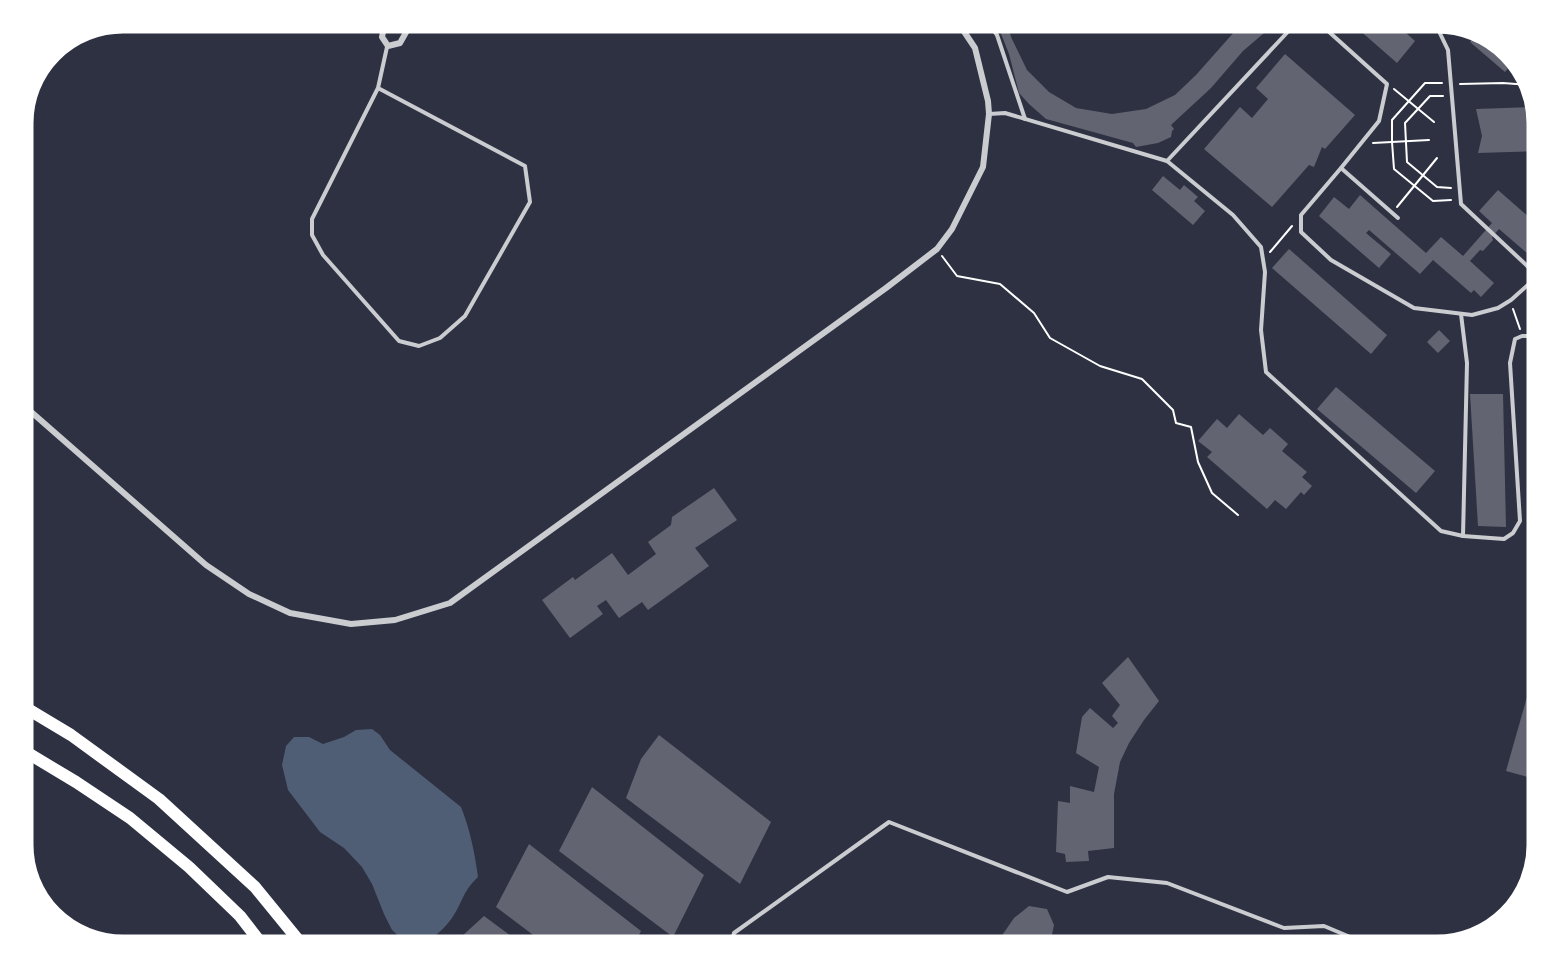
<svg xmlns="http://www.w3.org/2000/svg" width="1560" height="968" font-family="Bitter,serif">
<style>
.water{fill:#4f5d75}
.building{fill:#626471}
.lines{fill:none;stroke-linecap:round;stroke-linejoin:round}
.path{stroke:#fff;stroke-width:2}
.service{stroke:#caccd0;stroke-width:4}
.minor{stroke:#caccd0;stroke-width:6}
.primary{stroke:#fff;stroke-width:12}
.rim{fill:none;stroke:#fff;stroke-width:3}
</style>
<rect width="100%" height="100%" fill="#2d3142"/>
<path class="water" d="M 372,729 L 380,735 L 390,750 L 461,807 C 470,829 475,854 478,877 C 462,892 463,902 452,918 C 444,929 435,937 423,944 L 403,940 L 392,930 L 384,914 L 372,884 L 362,867 L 344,848 L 320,832 L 288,790 L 282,765 L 286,746 L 294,737 L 309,737 L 323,744 L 344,737 L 356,730 Z"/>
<g class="building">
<path d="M 1349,21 L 1393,21 L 1415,41 L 1397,63 Z"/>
<path d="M 1243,22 L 1277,22 L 1243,51 L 1211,88 L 1171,125 L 1174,129 L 1172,131 L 1171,137 L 1158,143 L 1136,147 L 1133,143 L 1046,119 L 1029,104 L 1019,93 L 1009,54 L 1000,31 L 1008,26 L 1011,37 L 1027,70 L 1049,92 L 1076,108 L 1112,114 L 1146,109 L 1175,95 L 1196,75 Z"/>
<path d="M 1477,33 L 1494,38 L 1515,60 L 1505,72 L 1470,42 Z"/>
<path d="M 1285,54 L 1355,115 L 1325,149 L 1322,147 L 1314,167 L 1309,165 L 1272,207 L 1204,149 L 1240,107 L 1252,118 L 1268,99 L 1256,88 Z"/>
<path d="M 1536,107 L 1539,116 L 1539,151 L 1478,153 L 1482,136 L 1476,109 Z"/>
<path d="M 1163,176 L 1180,190 L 1184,185 L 1198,197 L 1194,201 L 1205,211 L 1193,225 L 1152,190 Z"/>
<path d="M 1498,190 L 1539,226 L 1539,256 L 1535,260 L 1499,229 L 1492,237 L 1493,240 L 1483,251 L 1480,250 L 1470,261 L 1494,283 L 1481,297 L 1474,290 L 1471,293 L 1433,260 L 1420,274 L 1369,230 L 1366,233 L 1391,254 L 1379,268 L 1319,216 L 1334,197 L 1349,209 L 1360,195 L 1426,253 L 1441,237 L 1463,256 L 1492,223 L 1479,211 Z"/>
<path d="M 1289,249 L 1387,335 L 1371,354 L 1272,268 Z"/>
<path d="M 1439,330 L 1450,341 L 1438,353 L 1427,342 Z"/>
<path d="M 1336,387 L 1435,471 L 1416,493 L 1317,409 Z"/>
<path d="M 1470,394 L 1503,394 L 1506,527 L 1478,526 Z"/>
<path d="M 1239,414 L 1263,435 L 1270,428 L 1288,444 L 1282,451 L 1307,472 L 1302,477 L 1312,486 L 1304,495 L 1301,492 L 1286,509 L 1275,500 L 1267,509 L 1207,457 L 1212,452 L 1198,441 L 1217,419 L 1227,428 Z"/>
<path d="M 714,488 L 737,520 L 695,548 L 709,566 L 648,610 L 642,602 L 619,618 L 606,600 L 597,606 L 603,614 L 570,638 L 542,600 L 573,577 L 575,580 L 612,553 L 628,575 L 656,554 L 648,542 L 671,525 L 672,517 Z"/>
<path d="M 1128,657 L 1159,701 L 1144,720 L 1129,743 L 1120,762 L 1114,794 L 1114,848 L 1088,851 L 1089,861 L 1066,862 L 1065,854 L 1056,852 L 1058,801 L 1070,803 L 1070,786 L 1094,792 L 1099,767 L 1076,753 L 1082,717 L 1090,708 L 1113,728 L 1118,723 L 1112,716 L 1120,705 L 1102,683 Z"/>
<path d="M 1538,658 L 1539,658 L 1539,780 L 1506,771 Z"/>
<path d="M 659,735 L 771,822 L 740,884 L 626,798 L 641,759 Z"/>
<path d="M 592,787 L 704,875 L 673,937 L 559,851 Z"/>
<path d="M 529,844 L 641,931 L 633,947 L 549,947 L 496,907 Z"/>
<path d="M 1029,906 L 1047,909 L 1054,925 L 1050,944 L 1048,947 L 994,947 L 1014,918 Z"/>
<path d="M 484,916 L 526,947 L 450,947 Z"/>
</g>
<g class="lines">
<g class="path">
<path d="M 1442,83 L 1425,83 L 1392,120 L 1392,142 L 1394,169 L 1433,201 L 1451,200"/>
<path d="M 1460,84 L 1503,83 L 1529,85"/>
<path d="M 1394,89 L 1434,122"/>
<path d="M 1443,96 L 1430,96 L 1405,123 L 1407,162 L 1437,187 L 1451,188"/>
<path d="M 1373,143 L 1429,140"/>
<path d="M 1397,207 L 1437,158"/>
<path d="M 1270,252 L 1292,226"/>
<path d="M 942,256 L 957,276 L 1000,284 L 1034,313 L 1050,338 L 1100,366 L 1142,379 L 1173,410 L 1176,423 L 1191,427 L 1198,462 L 1212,493 L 1238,515"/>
<path d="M 1513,309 L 1520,329"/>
</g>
<g class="service">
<path d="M 1434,21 L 1448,50 L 1461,204 L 1538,276"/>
<path d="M 1318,22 L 1387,84 L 1379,121 L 1341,168 L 1301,215 L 1301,232 L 1331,260 L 1414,308 L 1472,315 L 1498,308 L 1511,300 L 1539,275"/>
<path d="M 989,24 L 997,35 L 1025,119"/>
<path d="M 378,88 L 312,219 L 312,235 L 323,255 L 399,341 L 419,346 L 440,338 L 465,316 L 530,202 L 525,166 L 378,88 L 387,47"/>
<path d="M 989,114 L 1005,113 L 1167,161 L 1233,215 L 1261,247 L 1265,272 L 1261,330 L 1266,372 L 1441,531 L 1463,536 L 1504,539 L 1513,533 L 1520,521 L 1510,363 L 1515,339 L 1522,336 L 1528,336 L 1531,342 L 1535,362 L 1539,493"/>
<path d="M 1167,161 L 1297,22"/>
<path d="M 1341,168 L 1398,218"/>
<path d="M 1461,314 L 1467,363 L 1463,536"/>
<path d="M 730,947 L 734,933 L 889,822 L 1067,892 L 1108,877 L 1167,883 L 1284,928 L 1324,926 L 1374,947"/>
</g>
<g class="minor">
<path d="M 384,27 L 382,37 L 388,46 L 400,43 L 409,27"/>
<path d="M 42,69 L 80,31"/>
<path d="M 21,403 L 206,565 L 249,594 L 290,613 L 351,624 L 395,620 L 450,603 L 886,288 L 937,249 L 952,229 L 983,167 L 989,114 L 988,101 L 975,48 L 959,24"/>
</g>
<g class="primary">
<path d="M 21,705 L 71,735 L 159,799 L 255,887 L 304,947"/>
<path d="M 21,749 L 76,782 L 130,818 L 189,867 L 240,916 L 264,947"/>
</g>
</g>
<path d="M0 0H1560V968H0ZM123 32H1437A91 91 0 0 1 1528 123V845A91 91 0 0 1 1437 936H123A91 91 0 0 1 32 845V123A91 91 0 0 1 123 32Z" fill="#fff" fill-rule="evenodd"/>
<path class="rim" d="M123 32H1437A91 91 0 0 1 1528 123V845A91 91 0 0 1 1437 936H123A91 91 0 0 1 32 845V123A91 91 0 0 1 123 32Z"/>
</svg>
